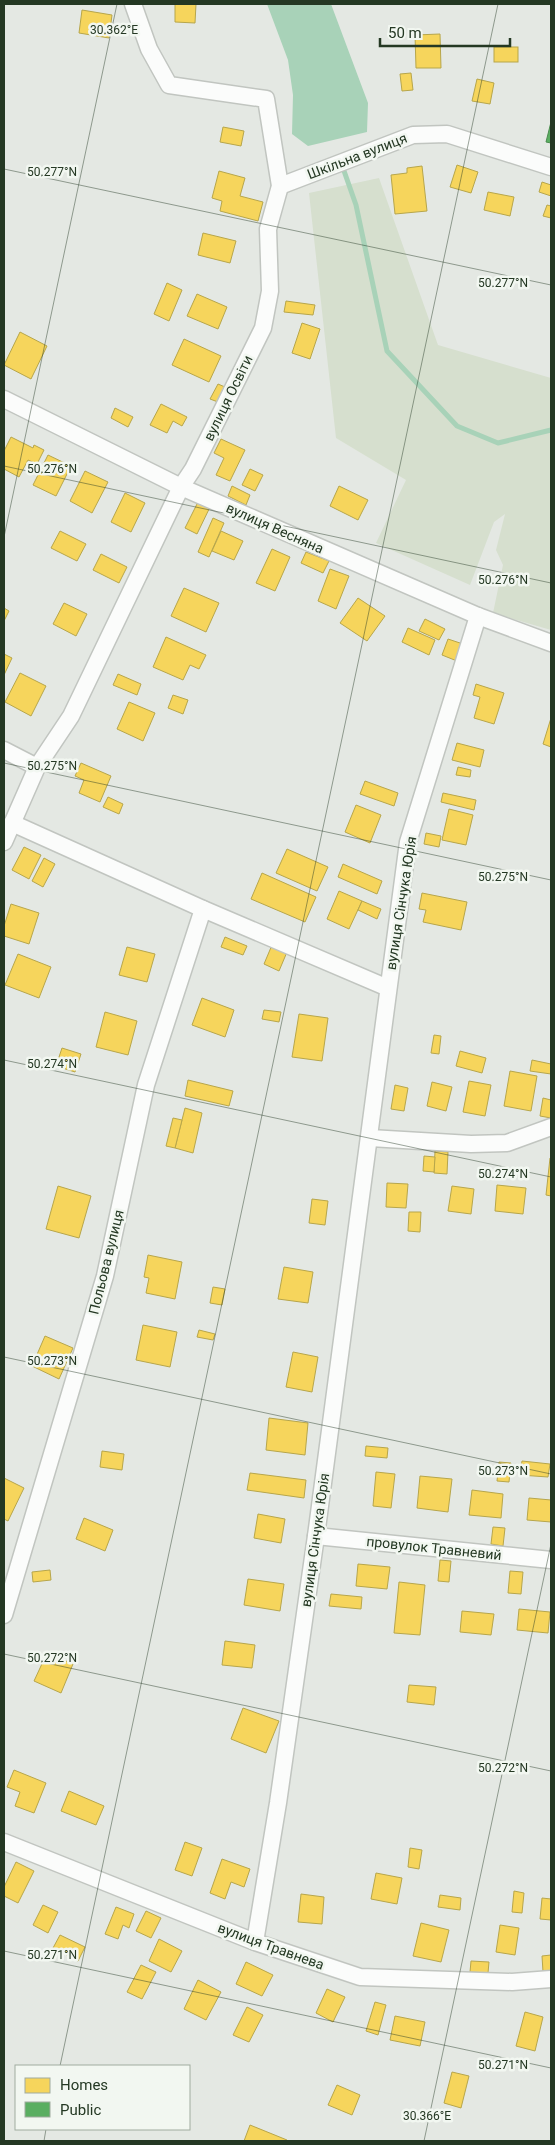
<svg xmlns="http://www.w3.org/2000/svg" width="555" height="2145" font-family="Roboto,sans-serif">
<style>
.green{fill:#d6dfce}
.water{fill:#a8d2b8}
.homes{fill:#f6d55c;stroke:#b7a64b}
.public{fill:#5aae61;stroke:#4a8b4e}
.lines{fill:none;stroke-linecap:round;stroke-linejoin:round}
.stream{stroke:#a8d2b8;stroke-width:5}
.street-casing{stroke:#c1c5c0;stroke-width:19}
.street{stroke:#fbfcfb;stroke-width:16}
.ticks{fill:none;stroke:#243823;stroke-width:1;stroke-opacity:0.45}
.labels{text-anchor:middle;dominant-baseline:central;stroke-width:5;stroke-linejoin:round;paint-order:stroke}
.street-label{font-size:14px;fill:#243823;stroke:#f2f7f1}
.ticks-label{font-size:12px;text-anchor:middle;fill:#243823;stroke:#f2f7f1;stroke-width:5;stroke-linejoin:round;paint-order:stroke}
</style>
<rect width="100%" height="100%" fill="#e4e8e3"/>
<path class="green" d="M 379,178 L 438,345 L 551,378 L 551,630 L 493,613 L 503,565 L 496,550 L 505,514 L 494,522 L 470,585 L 376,543 L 406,480 L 336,438 L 309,193 Z"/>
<path class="water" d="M 267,4 L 331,4 L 368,103 L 367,132 L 308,146 L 292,134 L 293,95 L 288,60 Z"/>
<g class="homes">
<path d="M 175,4 L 196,4 L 195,23 L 175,22 Z"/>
<path d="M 82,10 L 112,15 L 109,38 L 79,33 Z"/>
<path d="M 440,34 L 441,68 L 416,68 L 415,35 Z"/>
<rect x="494" y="47" width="24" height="15"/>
<path d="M 411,73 L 413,90 L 402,91 L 400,74 Z"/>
<path d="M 477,79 L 494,83 L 490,104 L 472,101 Z"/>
<path d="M 223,127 L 244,131 L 241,146 L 220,142 Z"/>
<path d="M 457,165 L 478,172 L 471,193 L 450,187 Z"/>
<path d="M 422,166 L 427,211 L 395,214 L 391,175 L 407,173 L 407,168 Z"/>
<path d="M 219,171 L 245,178 L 240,196 L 263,202 L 258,221 L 220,211 L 222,201 L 212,198 Z"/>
<path d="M 542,182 L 551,185 L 551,196 L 539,192 Z"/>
<path d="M 488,192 L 514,197 L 510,216 L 484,210 Z"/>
<path d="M 547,205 L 551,206 L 551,218 L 543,216 Z"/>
<path d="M 203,233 L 236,241 L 230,263 L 198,255 Z"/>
<path d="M 167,283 L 182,290 L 169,321 L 154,314 Z"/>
<path d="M 197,294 L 227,307 L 218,329 L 187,316 Z"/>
<path d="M 286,301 L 315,305 L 313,315 L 284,312 Z"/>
<path d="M 302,323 L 320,329 L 310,359 L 292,353 Z"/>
<path d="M 20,332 L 47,346 L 31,379 L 4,365 Z"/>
<path d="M 184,339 L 221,356 L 209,382 L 172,365 Z"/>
<path d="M 218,384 L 225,387 L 218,402 L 210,399 Z"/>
<path d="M 161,404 L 187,417 L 182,426 L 173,421 L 167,433 L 150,425 Z"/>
<path d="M 115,408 L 133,417 L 128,427 L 111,418 Z"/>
<path d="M 11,437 L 33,448 L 34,445 L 44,450 L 37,464 L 28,460 L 19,477 L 4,469 L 4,451 Z"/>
<path d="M 221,439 L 245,450 L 230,481 L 216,475 L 224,458 L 214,453 Z"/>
<path d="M 48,455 L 71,466 L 56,496 L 33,485 Z"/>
<path d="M 250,469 L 263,475 L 255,491 L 242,485 Z"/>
<path d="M 85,471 L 108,482 L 92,513 L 70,501 Z"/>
<path d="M 232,486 L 250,495 L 246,505 L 228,496 Z"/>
<path d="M 339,486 L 368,500 L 358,520 L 330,506 Z"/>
<path d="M 125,493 L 145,503 L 131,532 L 111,522 Z"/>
<path d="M 199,500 L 211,505 L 197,534 L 185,528 Z"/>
<path d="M 213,518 L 224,523 L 209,557 L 198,552 Z"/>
<path d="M 60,531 L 86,544 L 77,561 L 51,548 Z"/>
<path d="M 221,531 L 243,541 L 234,560 L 212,551 Z"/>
<path d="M 272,549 L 290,557 L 275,591 L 256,583 Z"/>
<path d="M 306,552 L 329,561 L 323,573 L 301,563 Z"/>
<path d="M 101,554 L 127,567 L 119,583 L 93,570 Z"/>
<path d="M 330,569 L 349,576 L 336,609 L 318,601 Z"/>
<path d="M 184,588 L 219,603 L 206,632 L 171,616 Z"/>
<path d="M 358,598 L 385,616 L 367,641 L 340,623 Z"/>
<path d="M 64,603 L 87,614 L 76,636 L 53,624 Z"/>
<path d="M 4,608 L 9,611 L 4,621 Z"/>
<path d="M 425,619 L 445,629 L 439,640 L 419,631 Z"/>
<path d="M 408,628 L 435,640 L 429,655 L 402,642 Z"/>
<path d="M 166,637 L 206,655 L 199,669 L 190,665 L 183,680 L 153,667 Z"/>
<path d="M 448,639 L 463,644 L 457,661 L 442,655 Z"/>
<path d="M 4,654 L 12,658 L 4,675 Z"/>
<path d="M 20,673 L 46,686 L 31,716 L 5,702 Z"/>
<path d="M 118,674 L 141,684 L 137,695 L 113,685 Z"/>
<path d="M 476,684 L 504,693 L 494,724 L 474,718 L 480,697 L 473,695 Z"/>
<path d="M 173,695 L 188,700 L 183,714 L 168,708 Z"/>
<path d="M 129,702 L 155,713 L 143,741 L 117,729 Z"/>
<path d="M 551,718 L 551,747 L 543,744 Z"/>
<path d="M 457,743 L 484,750 L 480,767 L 452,760 Z"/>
<path d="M 81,763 L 111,776 L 100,802 L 79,793 L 84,780 L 75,776 Z"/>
<path d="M 458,767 L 471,770 L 470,777 L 456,775 Z"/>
<path d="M 365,781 L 398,793 L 394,806 L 360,794 Z"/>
<path d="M 443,793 L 476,800 L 474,810 L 441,802 Z"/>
<path d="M 108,797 L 123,804 L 119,814 L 103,807 Z"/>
<path d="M 356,805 L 381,815 L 370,843 L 345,832 Z"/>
<path d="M 449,809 L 473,815 L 466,845 L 442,840 Z"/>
<path d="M 426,833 L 441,836 L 439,847 L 424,844 Z"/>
<path d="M 24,847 L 41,855 L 29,879 L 12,870 Z"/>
<path d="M 287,849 L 328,867 L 317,891 L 276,873 Z"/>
<path d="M 44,858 L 55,864 L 43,887 L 32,881 Z"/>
<path d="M 343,864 L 382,881 L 377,894 L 338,877 Z"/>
<path d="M 262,873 L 316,897 L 305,922 L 251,899 Z"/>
<path d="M 339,891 L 362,901 L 349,929 L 327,919 Z"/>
<path d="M 422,893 L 467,902 L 461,930 L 423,922 L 426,910 L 419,909 Z"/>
<path d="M 362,901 L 381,909 L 377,919 L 358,910 Z"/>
<path d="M 11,904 L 39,913 L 29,944 L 4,936 L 4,926 Z"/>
<path d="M 225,937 L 247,946 L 243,955 L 221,947 Z"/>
<path d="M 272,945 L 287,952 L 279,971 L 264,964 Z"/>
<path d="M 127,947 L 155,954 L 147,982 L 119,975 Z"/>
<path d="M 18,954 L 51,967 L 39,998 L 5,985 Z"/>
<path d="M 202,998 L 234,1010 L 225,1037 L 192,1025 Z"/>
<path d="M 264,1010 L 281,1012 L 279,1022 L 262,1019 Z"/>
<path d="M 105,1012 L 137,1021 L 128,1055 L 96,1047 Z"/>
<path d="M 299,1014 L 328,1018 L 322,1061 L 292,1057 Z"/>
<path d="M 434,1035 L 441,1036 L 439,1054 L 431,1053 Z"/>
<path d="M 62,1048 L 81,1054 L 75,1072 L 56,1066 Z"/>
<path d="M 460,1051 L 486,1058 L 482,1073 L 456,1066 Z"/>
<path d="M 532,1060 L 551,1064 L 551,1074 L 530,1071 Z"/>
<path d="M 510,1071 L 537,1076 L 531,1111 L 504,1106 Z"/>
<path d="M 188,1080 L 233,1091 L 229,1106 L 185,1096 Z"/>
<path d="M 469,1081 L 491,1085 L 485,1116 L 463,1112 Z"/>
<path d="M 432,1082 L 452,1087 L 446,1111 L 427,1106 Z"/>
<path d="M 395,1085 L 408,1088 L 404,1111 L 391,1109 Z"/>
<path d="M 543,1098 L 551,1100 L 551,1118 L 540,1116 Z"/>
<path d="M 185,1108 L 202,1113 L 193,1153 L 175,1148 Z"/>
<path d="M 173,1118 L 182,1120 L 175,1148 L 166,1146 Z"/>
<path d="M 435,1151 L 448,1152 L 447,1174 L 434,1173 Z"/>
<path d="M 424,1156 L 435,1157 L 434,1172 L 423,1171 Z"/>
<path d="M 550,1158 L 551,1158 L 551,1196 L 546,1195 Z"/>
<path d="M 387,1183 L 408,1184 L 406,1208 L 386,1207 Z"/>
<path d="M 497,1185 L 526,1188 L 523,1214 L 495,1211 Z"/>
<path d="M 58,1186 L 91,1196 L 79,1238 L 46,1229 Z"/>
<path d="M 452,1186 L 474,1189 L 471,1214 L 448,1211 Z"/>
<path d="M 312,1199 L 328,1201 L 325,1225 L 309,1223 Z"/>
<path d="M 409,1212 L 421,1212 L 420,1232 L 408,1231 Z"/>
<path d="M 148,1255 L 182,1262 L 175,1299 L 146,1293 L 149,1278 L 144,1277 Z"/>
<path d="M 284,1267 L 313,1272 L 308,1303 L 278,1299 Z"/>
<path d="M 213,1287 L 225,1289 L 222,1305 L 210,1303 Z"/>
<path d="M 143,1325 L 177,1332 L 170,1367 L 136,1360 Z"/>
<path d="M 199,1330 L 215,1334 L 213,1340 L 197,1337 Z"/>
<path d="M 45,1336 L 73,1348 L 59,1379 L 32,1366 Z"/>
<path d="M 293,1352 L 318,1357 L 312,1392 L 286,1387 Z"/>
<path d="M 269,1418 L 308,1423 L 305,1455 L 266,1450 Z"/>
<path d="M 366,1446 L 388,1448 L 387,1458 L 365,1456 Z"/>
<path d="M 102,1451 L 124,1454 L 122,1470 L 100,1467 Z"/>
<path d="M 522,1461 L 550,1464 L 548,1477 L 520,1475 Z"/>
<path d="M 499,1462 L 511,1463 L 509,1482 L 497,1481 Z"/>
<path d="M 376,1472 L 395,1474 L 391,1508 L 373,1506 Z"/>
<path d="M 250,1473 L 306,1480 L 304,1498 L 247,1490 Z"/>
<path d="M 420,1476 L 452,1479 L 448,1512 L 417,1508 Z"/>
<path d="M 4,1478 L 24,1488 L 8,1521 L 4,1519 Z"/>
<path d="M 472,1490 L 503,1494 L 501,1518 L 469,1515 Z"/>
<path d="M 529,1498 L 551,1500 L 551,1522 L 527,1520 Z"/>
<path d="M 258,1514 L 285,1519 L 281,1543 L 254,1538 Z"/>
<path d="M 84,1518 L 113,1530 L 105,1551 L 76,1539 Z"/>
<path d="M 493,1527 L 505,1528 L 503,1546 L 491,1544 Z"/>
<path d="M 440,1560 L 451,1561 L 449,1582 L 438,1581 Z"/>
<path d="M 358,1564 L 390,1567 L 387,1589 L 356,1586 Z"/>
<path d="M 50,1570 L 51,1580 L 33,1582 L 32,1572 Z"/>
<path d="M 510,1571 L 523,1572 L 521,1594 L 508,1593 Z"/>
<path d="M 248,1579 L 284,1584 L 280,1611 L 244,1605 Z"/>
<path d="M 399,1582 L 425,1585 L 420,1635 L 394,1633 Z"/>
<path d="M 331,1594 L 362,1597 L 361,1609 L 329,1606 Z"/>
<path d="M 519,1609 L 550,1612 L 548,1633 L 517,1630 Z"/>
<path d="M 462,1611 L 494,1614 L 491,1635 L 460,1632 Z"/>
<path d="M 225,1641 L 255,1645 L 252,1668 L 222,1665 Z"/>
<path d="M 47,1653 L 73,1664 L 61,1693 L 34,1681 Z"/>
<path d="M 409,1685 L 436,1687 L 434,1705 L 407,1702 Z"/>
<path d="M 243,1708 L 279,1721 L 266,1753 L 231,1739 Z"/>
<path d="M 14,1770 L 46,1783 L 34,1813 L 15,1806 L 20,1792 L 7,1787 Z"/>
<path d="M 69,1791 L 104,1806 L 96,1825 L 61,1811 Z"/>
<path d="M 185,1842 L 202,1848 L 192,1876 L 175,1870 Z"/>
<path d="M 410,1848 L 422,1850 L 419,1869 L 408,1867 Z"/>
<path d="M 222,1859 L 250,1869 L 244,1887 L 231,1882 L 225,1899 L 210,1893 Z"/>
<path d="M 16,1862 L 34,1871 L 18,1903 L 4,1896 L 4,1887 Z"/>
<path d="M 376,1873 L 402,1878 L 397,1904 L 371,1899 Z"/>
<path d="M 514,1891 L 524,1893 L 522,1913 L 512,1912 Z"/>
<path d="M 301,1894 L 324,1897 L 322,1924 L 298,1922 Z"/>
<path d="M 440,1895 L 461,1898 L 460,1910 L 438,1907 Z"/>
<path d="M 542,1898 L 551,1899 L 551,1920 L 540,1919 Z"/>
<path d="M 43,1905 L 58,1912 L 48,1933 L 33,1925 Z"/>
<path d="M 116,1907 L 134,1914 L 129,1928 L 123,1925 L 118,1939 L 105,1934 Z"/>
<path d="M 146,1911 L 161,1918 L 151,1938 L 136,1931 Z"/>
<path d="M 421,1923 L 449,1930 L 441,1962 L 413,1956 Z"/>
<path d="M 500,1925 L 519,1928 L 515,1955 L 496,1952 Z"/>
<path d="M 60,1935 L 85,1947 L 78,1961 L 53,1948 Z"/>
<path d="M 159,1939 L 182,1951 L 171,1972 L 149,1961 Z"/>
<path d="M 551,1955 L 551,1971 L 543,1972 L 542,1956 Z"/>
<path d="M 471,1961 L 489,1962 L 488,1973 L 470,1972 Z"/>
<path d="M 246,1962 L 273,1975 L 262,1996 L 236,1984 Z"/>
<path d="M 141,1965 L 156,1972 L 142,1999 L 127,1992 Z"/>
<path d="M 198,1980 L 221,1992 L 206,2020 L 184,2009 Z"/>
<path d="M 327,1989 L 345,1997 L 333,2022 L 316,2013 Z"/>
<path d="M 375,2002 L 386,2005 L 378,2035 L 366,2031 Z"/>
<path d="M 247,2007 L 263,2015 L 249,2042 L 233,2035 Z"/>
<path d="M 525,2012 L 543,2017 L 535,2051 L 516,2046 Z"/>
<path d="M 395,2016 L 425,2022 L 420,2046 L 390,2040 Z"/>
<path d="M 452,2072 L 469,2076 L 461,2108 L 444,2103 Z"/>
<path d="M 337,2085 L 360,2095 L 352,2115 L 328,2105 Z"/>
<path d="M 250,2125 L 287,2140 L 286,2141 L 244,2141 Z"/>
</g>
<path class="public" d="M 551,122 L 551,143 L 546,142 Z"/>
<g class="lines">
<path class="stream" d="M 343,168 L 356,205 L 387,351 L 457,426 L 498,443 L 551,430"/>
<g class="street-casing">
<g id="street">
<path d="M 280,186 L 413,135 L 447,134 L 551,167"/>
<path d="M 4,399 L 181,487 L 478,616 L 551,643"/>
<path d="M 4,750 L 37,767"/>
<path d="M 12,823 L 203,909 L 388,988"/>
<path d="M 4,842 L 37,767 L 71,716 L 181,487 L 193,469 L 263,328 L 270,291 L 268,229 L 280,186 L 266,99 L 169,85 L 149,49 L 133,4"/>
<path d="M 370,1138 L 471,1144 L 507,1143 L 551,1127"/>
<path d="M 316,1536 L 551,1560"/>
<path d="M 4,1615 L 105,1276 L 146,1085 L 203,909"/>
<path d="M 4,1842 L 255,1942 L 360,1977 L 512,1982 L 551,1979"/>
<path d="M 255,1942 L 278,1803 L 316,1536 L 408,842 L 478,616"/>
</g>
</g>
<use href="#street" class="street"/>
</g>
<path class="ticks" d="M 4,169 L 551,285M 4,466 L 551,583M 4,537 L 117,4M 4,763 L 551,880M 4,1060 L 551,1177M 4,1357 L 551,1474M 4,1654 L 551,1771M 4,1951 L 551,2068M 60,2066 L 498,4M 44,2141 L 46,2129M 424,2141 L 551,1544"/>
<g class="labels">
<g class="street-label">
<text transform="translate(357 156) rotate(-21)">Шкільна вулиця</text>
<text transform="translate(228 398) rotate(-64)">вулиця Освіти</text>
<text transform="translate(275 528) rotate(24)">вулиця Весняна</text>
<text transform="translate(401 903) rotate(-81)">вулиця Сінчука Юрія</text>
<text transform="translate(106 1262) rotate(-76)">Польова вулиця</text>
<text transform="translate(315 1540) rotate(-82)">вулиця Сінчука Юрія</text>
<text transform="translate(434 1548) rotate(6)">провулок Травневий</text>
<text transform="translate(271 1946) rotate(20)">вулиця Травнева</text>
</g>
</g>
<g class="ticks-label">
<text x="114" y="34">30.362°E</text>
<text x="52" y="176">50.277°N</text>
<text x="503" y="287">50.277°N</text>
<text x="52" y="473">50.276°N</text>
<text x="503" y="584">50.276°N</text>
<text x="52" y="770">50.275°N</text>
<text x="503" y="881">50.275°N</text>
<text x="52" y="1068">50.274°N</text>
<text x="503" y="1178">50.274°N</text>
<text x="52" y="1365">50.273°N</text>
<text x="503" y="1475">50.273°N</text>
<text x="52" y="1662">50.272°N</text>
<text x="503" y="1772">50.272°N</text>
<text x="52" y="1959">50.271°N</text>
<text x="503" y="2069">50.271°N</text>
<text x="427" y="2120">30.366°E</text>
</g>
<rect width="555" height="2145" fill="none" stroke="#243823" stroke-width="10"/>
<rect x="15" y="2065" width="175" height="65" fill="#f2f7f1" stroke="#a0ab9f"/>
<rect x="25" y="2078" width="25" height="15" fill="#f6d55c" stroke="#a0ab9f"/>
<text x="60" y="2090" font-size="15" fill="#243823">Homes</text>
<rect x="25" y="2102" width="25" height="15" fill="#5aae61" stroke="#a0ab9f"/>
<text x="60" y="2115" font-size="15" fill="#243823">Public</text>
<path d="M380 38v8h130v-8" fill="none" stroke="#243823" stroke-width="2.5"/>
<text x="388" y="38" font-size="15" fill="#243823" stroke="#f2f7f1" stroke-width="4" paint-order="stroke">50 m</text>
</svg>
